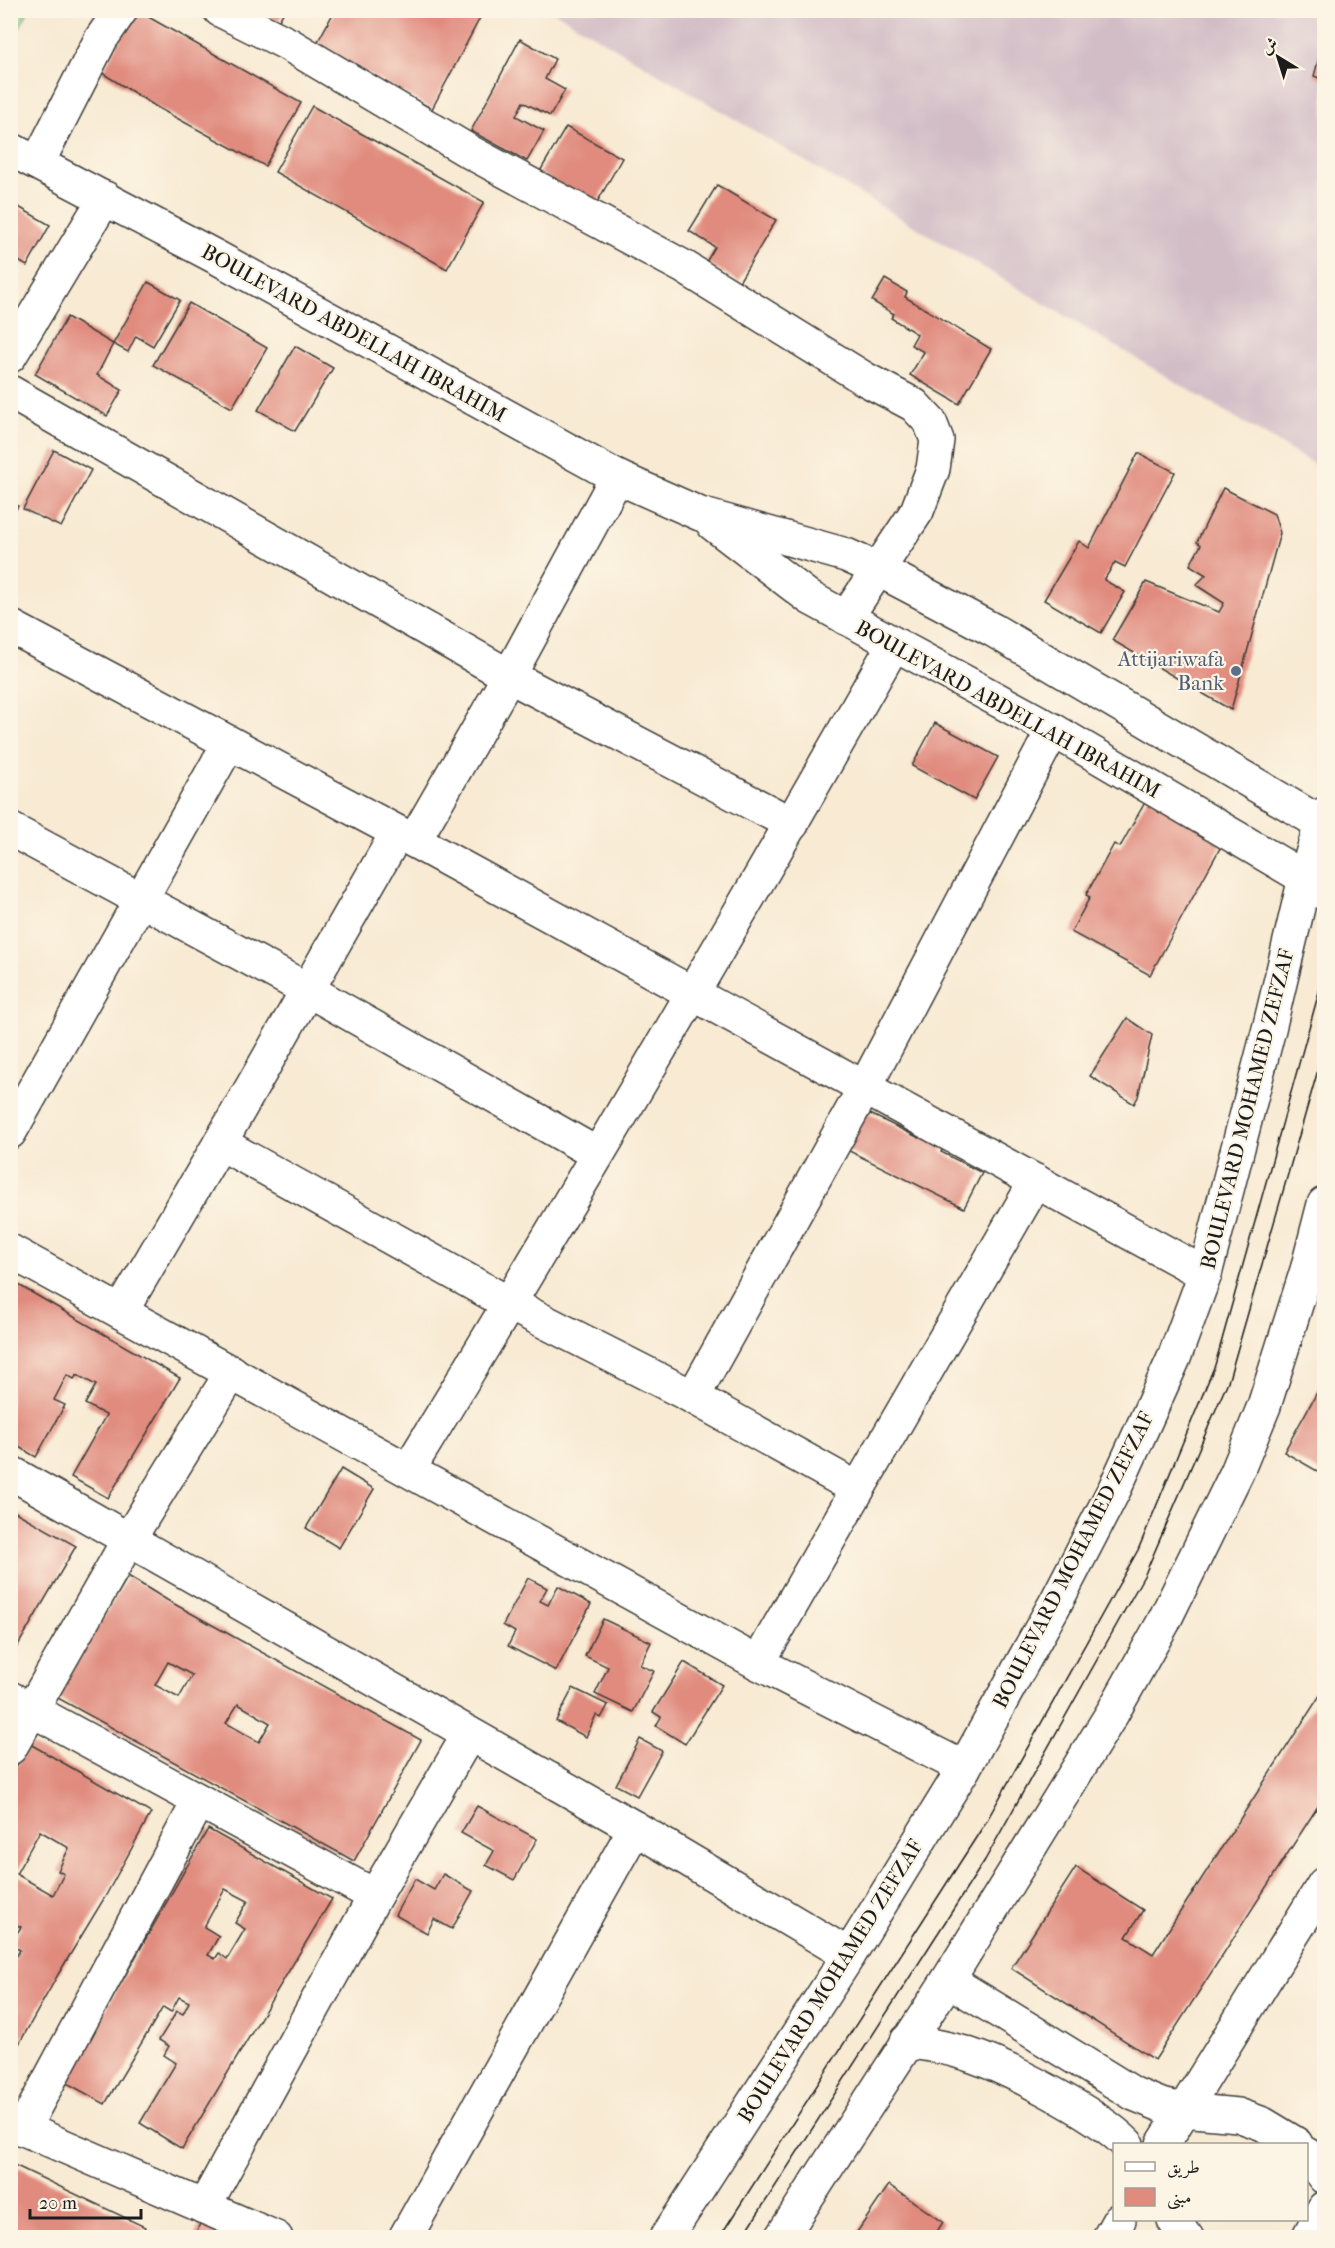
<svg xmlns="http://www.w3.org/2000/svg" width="1335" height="2248" font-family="'IM FELL French Canon',Amiri,serif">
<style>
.industrial{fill:#d2bdc7}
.green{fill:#92e09e;stroke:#577e5d;stroke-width:1.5}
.building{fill:#e08b7e;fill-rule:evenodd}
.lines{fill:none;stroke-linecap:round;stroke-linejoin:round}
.minor-casing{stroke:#3d3b37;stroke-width:36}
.major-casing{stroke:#3d3b37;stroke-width:36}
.minor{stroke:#fff;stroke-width:33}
.major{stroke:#fff;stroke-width:33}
.tram{stroke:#1c1c1c;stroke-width:1.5}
.service-dot{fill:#5c6f8a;stroke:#fcf5e5;stroke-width:2}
.labels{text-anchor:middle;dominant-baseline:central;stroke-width:4.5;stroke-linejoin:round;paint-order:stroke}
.street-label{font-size:21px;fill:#1c1c1c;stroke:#fcf5e5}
.service-label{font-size:21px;fill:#4e5e75;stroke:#fcf5e5;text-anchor:end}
</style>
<rect width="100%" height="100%" fill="#fcf5e5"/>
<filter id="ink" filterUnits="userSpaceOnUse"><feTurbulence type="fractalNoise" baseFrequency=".0167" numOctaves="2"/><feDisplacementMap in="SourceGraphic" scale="12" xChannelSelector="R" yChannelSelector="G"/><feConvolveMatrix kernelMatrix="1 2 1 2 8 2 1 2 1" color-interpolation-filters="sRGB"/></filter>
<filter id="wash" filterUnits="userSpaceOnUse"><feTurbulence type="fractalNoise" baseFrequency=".008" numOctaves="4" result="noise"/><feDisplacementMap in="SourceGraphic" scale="24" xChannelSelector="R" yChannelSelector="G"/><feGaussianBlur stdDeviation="1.35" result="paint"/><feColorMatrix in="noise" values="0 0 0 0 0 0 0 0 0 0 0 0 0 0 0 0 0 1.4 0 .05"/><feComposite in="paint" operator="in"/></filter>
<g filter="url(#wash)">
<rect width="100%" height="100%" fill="#f8ead3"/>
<path class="industrial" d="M 553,11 L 1324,11 L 1324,434 L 1315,465 Z"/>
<path class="green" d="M 11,10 L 28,11 L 11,44 L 10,11 Z"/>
<g id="blocks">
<g class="building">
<path d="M 136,10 L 301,103 L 265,166 L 160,109 L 102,73 Z"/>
<path d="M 257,10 L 285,10 L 278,22 Z"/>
<path d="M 335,10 L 475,10 L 482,14 L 432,109 L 316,45 Z"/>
<path d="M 520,39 L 555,59 L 545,79 L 565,90 L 550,116 L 523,102 L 516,116 L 544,131 L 527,161 L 471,131 Z"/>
<path d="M 1324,39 L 1324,80 L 1314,76 Z"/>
<path d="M 312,106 L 484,202 L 447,269 L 275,172 Z"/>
<path d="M 566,127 L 622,158 L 595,206 L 539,173 Z"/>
<path d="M 717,185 L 776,220 L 739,282 L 706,262 L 715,247 L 689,231 Z"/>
<path d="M 10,202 L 50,225 L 27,266 L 10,256 Z"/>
<path d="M 885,279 L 907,292 L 905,297 L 991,349 L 959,404 L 910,375 L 924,352 L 911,345 L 917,334 L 891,318 L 894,314 L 872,301 Z"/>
<path d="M 148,282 L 180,300 L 153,346 L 136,336 L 128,352 L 113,344 Z"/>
<path d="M 189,303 L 267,348 L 232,408 L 153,365 Z"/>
<path d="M 67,317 L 113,344 L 97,375 L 122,390 L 107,416 L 35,374 Z"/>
<path d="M 295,346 L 333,368 L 295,431 L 258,410 Z"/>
<path d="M 54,450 L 91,470 L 61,527 L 23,509 Z"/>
<path d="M 1138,453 L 1175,472 L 1125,567 L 1115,562 L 1104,580 L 1125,592 L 1101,633 L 1044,600 L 1079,541 L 1089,548 Z"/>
<path d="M 1223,488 L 1274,514 L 1280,533 L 1231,710 L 1112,640 L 1146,582 L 1219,612 L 1224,603 L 1196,585 L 1206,575 L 1190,565 L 1201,545 L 1197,542 Z"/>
<path d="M 10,502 L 18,506 L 10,519 Z"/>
<path d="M 935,723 L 998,757 L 974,800 L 912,766 Z"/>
<path d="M 1148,797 L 1225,839 L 1150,975 L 1071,932 L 1090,897 L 1086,895 L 1114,844 L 1120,847 Z"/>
<path d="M 1127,1018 L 1152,1035 L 1138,1097 L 1134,1104 L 1090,1076 Z"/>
<path d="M 858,1108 L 919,1138 L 922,1131 L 946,1143 L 941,1152 L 982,1173 L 964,1208 L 839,1146 Z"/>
<path d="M 10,1280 L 180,1378 L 108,1498 L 71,1477 L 106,1415 L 85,1404 L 96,1385 L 77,1375 L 74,1379 L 67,1375 L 54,1400 L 65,1405 L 36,1457 L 10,1442 Z"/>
<path d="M 1324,1380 L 1324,1475 L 1284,1452 Z"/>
<path d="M 341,1469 L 374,1489 L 339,1548 L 306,1528 Z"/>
<path d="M 10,1509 L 76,1546 L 10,1659 Z"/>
<path d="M 128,1576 L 167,1600 L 421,1740 L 354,1861 L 56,1697 ZM 168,1662 L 192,1675 L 179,1698 L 155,1685 ZM 238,1704 L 270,1723 L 259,1742 L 226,1723 Z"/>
<path d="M 528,1578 L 547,1588 L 540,1601 L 548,1605 L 558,1586 L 591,1604 L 556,1671 L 508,1646 L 515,1632 L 503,1625 Z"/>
<path d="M 603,1619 L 651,1642 L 640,1665 L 654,1671 L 633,1712 L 595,1694 L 608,1667 L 585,1656 Z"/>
<path d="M 684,1662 L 722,1685 L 685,1744 L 656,1726 L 661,1717 L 653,1712 Z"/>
<path d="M 573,1688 L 608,1705 L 601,1718 L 596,1715 L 586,1737 L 556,1721 Z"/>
<path d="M 1324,1689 L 1324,1797 L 1155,2060 L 1011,1968 L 1076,1867 L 1143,1910 L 1126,1937 L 1153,1954 Z"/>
<path d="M 640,1739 L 662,1751 L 637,1796 L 616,1785 Z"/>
<path d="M 30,1744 L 151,1813 L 105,1897 L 59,1973 L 10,2060 L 10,1967 L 20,1950 L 10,1944 L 21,1927 L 10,1922 L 10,1776 ZM 40,1831 L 69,1848 L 58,1871 L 64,1874 L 53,1895 L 16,1874 Z"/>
<path d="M 477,1806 L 537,1839 L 514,1880 L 486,1865 L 494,1851 L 461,1833 Z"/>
<path d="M 208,1829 L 332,1899 L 182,2149 L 140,2123 L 176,2063 L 164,2055 L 169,2046 L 159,2040 L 177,2011 L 183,2014 L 189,2002 L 179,1997 L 171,2012 L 163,2007 L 105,2104 L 65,2082 ZM 225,1889 L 248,1901 L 235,1923 L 245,1929 L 227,1959 L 219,1953 L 215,1959 L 208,1955 L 219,1936 L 204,1927 Z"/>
<path d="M 443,1874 L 473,1891 L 452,1929 L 434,1919 L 427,1933 L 395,1915 L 415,1879 L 434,1890 Z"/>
<path d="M 10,2163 L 145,2227 L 140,2238 L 10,2238 Z"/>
<path d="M 889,2185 L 943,2222 L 933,2238 L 853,2238 Z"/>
<path d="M 203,2218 L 241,2238 L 193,2238 Z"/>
</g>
</g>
</g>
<g filter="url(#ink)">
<use href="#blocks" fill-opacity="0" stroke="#3d3b37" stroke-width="1.5"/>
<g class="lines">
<g class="minor-casing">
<g id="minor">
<path d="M 220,10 L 288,44 L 470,152 L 684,267 L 865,379 L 914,405 L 930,422 L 937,440 L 933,469 L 917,511 L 846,618"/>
<path d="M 10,149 L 216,257 L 617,477 L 700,514 L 846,555 L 879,570 L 993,630 L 1324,825"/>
<path d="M 38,162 L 101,39 L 121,10"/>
<path d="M 10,356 L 105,198"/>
<path d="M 10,392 L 509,676 L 792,824"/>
<path d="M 713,524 L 810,598 L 1053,730 L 1305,878 L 1324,893"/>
<path d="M 10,626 L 414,841 L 1205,1274"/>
<path d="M 10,829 L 308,990 L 597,1154"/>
<path d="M 414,841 L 509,676 L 617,477"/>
<path d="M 10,1132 L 229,743"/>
<path d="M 220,1143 L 510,1304 L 693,1397 L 858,1489 L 758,1663"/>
<path d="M 10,1251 L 758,1663 L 964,1768"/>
<path d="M 121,1312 L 220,1143 L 397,833"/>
<path d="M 693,1397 L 865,1087 L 1053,730"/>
<path d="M 409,1469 C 575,1197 736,921 894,644"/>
<path d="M 10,1472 L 635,1828 L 849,1955"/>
<path d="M 858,1489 L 1036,1181"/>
<path d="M 10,1698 L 375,1896"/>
<path d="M 10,1748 L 129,1539 L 232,1372"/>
<path d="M 948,1980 L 1134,2094 L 1161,2105 L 1183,2110 L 1238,2115 L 1263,2124 L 1296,2144"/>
<path d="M 907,2041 C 923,2044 941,2046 957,2051 C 999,2062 1097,2113 1127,2144"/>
<path d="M 10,2123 L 276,2238"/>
<path d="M 23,2129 L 199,1801"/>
<path d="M 1163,2144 L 1324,1884"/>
<path d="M 1306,2154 L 1324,2177"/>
<path d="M 204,2207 L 375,1896 L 469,1734"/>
<path d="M 1174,2220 L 1187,2238"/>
<path d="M 405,2238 L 635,1828"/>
<path d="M 1109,2238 L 1119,2220"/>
<path d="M 1308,2238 L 1324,2208"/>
</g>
</g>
<g class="major-casing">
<g id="major">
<path d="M 666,2238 L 849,1955 L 964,1768 L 1056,1602 L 1115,1488 L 1174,1358 L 1205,1274 L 1269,1029 L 1305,878 L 1324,814"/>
<path d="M 781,2238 L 948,1980 L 1113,1712 L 1163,1623 L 1237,1472 L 1264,1406 L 1307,1270 L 1324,1204"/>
</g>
</g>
<use href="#minor" class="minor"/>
<use href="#major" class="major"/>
<g class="tram">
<path d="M 719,2238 L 986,1822 L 1138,1550 L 1215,1365 L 1324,974"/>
<path d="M 742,2238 L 985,1860 L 1145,1574 L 1229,1379 L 1324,1049"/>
</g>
</g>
</g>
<circle class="service-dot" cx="1236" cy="671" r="6"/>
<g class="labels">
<g class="street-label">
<text transform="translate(354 333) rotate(29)">BOULEVARD ABDELLAH IBRAHIM</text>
<text transform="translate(1008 709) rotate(29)">BOULEVARD ABDELLAH IBRAHIM</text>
<text transform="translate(1247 1109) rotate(-76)">BOULEVARD MOHAMED ZEFZAF</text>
<text transform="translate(1073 1560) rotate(-63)">BOULEVARD MOHAMED ZEFZAF</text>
<text transform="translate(830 1981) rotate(-58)">BOULEVARD MOHAMED ZEFZAF</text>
</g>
<g class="service-label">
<text x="1224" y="659">Attijariwafa<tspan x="1224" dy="24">Bank</tspan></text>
</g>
</g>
<rect width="1335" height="2248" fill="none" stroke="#fcf5e5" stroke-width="36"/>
<rect x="1113" y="2143" width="195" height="78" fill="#fcf5e5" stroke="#a29e95" stroke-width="1.5"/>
<rect x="1125" y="2162" width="30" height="9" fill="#ffffff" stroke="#a29e95" stroke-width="1.5"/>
<text x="1167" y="2173" font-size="18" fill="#1c1c1c">طريق</text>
<rect x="1125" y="2188" width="30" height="18" fill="#e08b7e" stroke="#a29e95" stroke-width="1.5"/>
<text x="1167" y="2203" font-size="18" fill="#1c1c1c">مبنى</text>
<g transform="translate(1278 57) rotate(322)" stroke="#fcf5e5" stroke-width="4.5" paint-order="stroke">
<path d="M0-4.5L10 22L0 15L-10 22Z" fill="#1c1c1c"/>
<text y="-9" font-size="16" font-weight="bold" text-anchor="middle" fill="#1c1c1c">ش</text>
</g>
<path d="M30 2209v9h111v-9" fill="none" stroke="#1c1c1c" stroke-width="3"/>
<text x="39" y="2209" font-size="18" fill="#1c1c1c" stroke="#fcf5e5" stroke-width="4.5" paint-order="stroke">20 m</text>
</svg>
